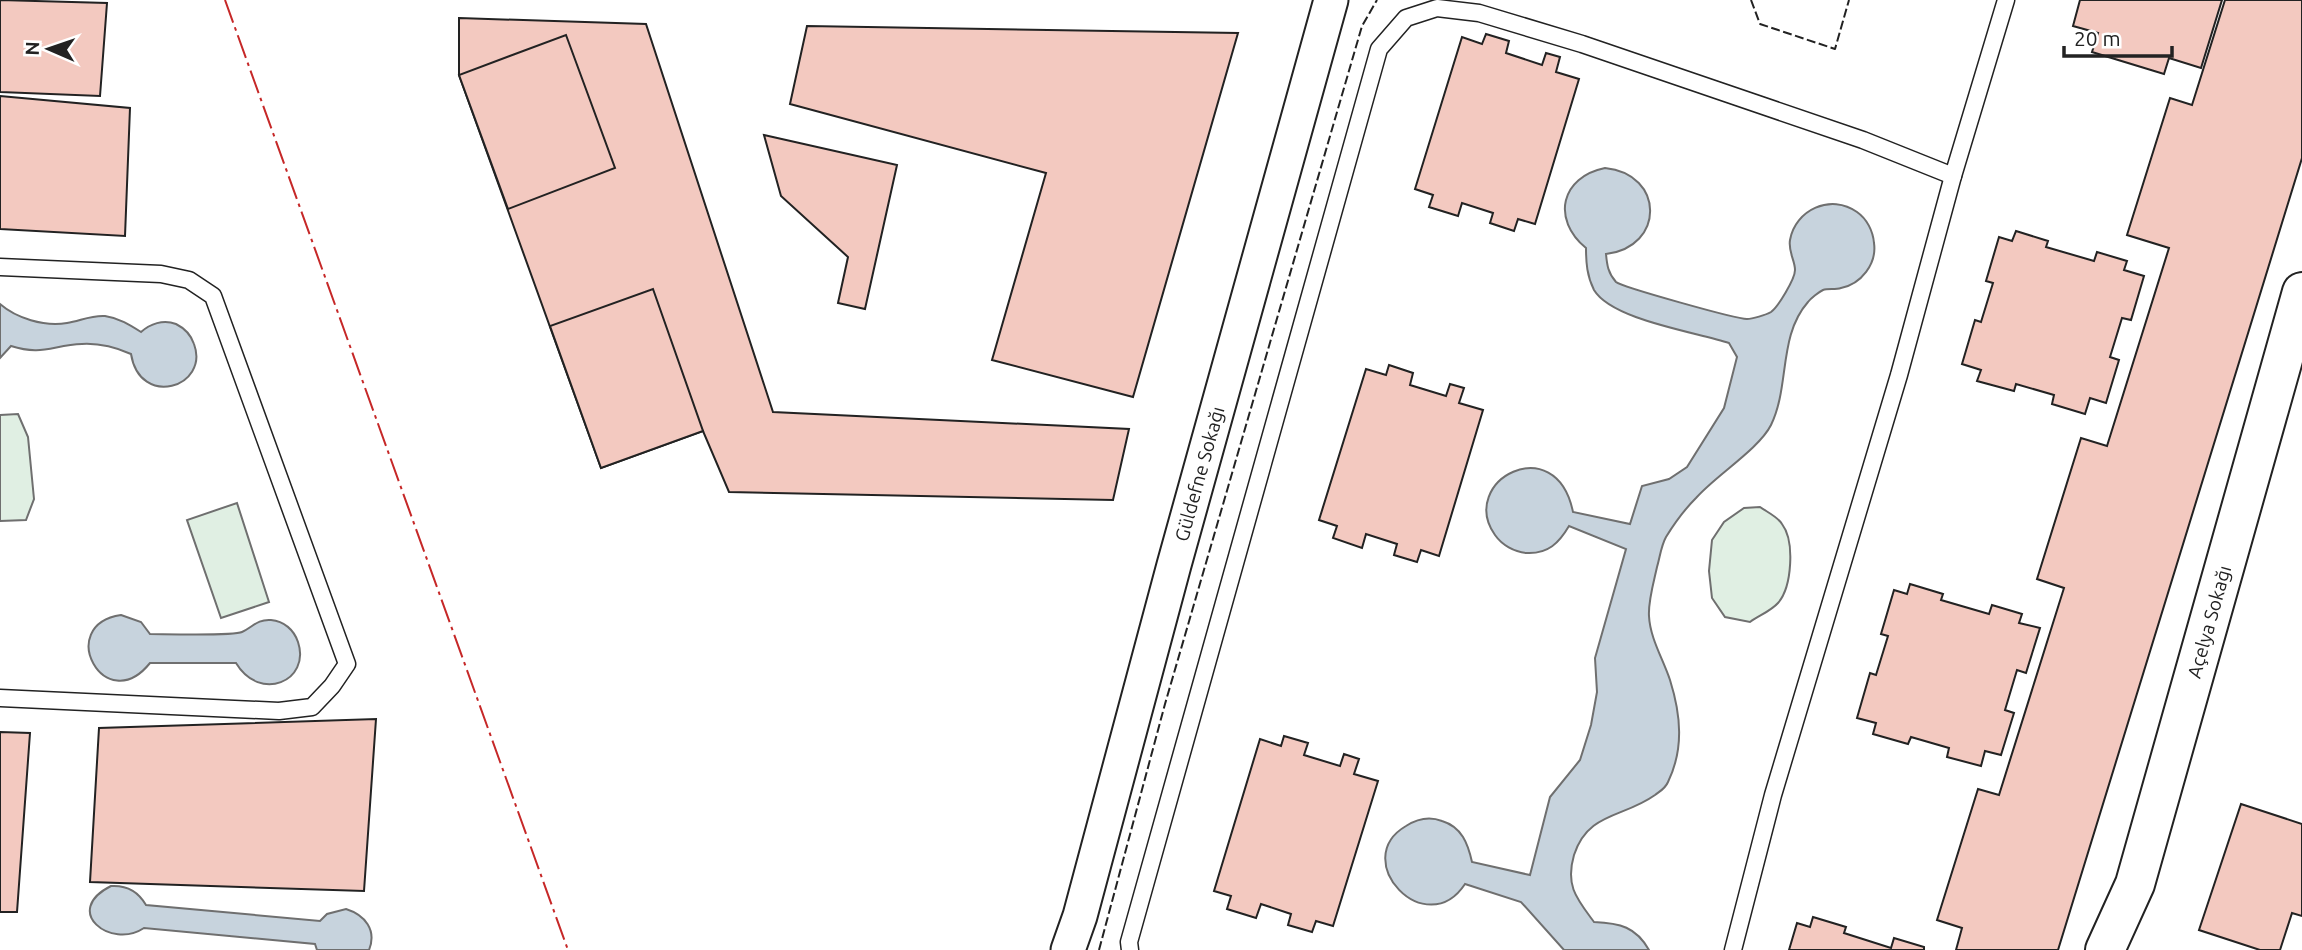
<svg xmlns="http://www.w3.org/2000/svg" width="2302" height="950" font-family="Ubuntu,sans-serif">
<style>
.green{fill:#e0efe3;stroke:#6f6f6f;stroke-width:2}
.water{fill:#c7d3dd;stroke:#6f6f6f;stroke-width:2}
.building{fill:#f3c9c0;stroke:#222;stroke-width:2}
.lines{fill:none;stroke-linecap:round;stroke-linejoin:round}
.lane-casing{stroke:#222;stroke-width:19}
.street-casing{stroke:#222;stroke-width:37}
.secondary-casing{stroke:#222;stroke-width:42}
.lane{stroke:#fff;stroke-width:16}
.street{stroke:#fff;stroke-width:33}
.secondary{stroke:#fff;stroke-width:38}
.fence{stroke:#222;stroke-width:2;stroke-dasharray:9 3.5;stroke-linecap:butt}
.power{stroke:#c62828;stroke-width:2;stroke-dasharray:24 5 3.5 5;stroke-linecap:butt}
.labels{text-anchor:middle;dominant-baseline:central;stroke-width:5;stroke-linejoin:round;paint-order:stroke}
.street-label{font-size:19px;fill:#222;stroke:#fff}
</style>
<rect width="100%" height="100%" fill="#fff"/>
<g class="green">
<path d="M 18,414 L 28,437 L 34,499 L 26,520 L 0,521 L 0,415 Z"/>
<path d="M 237,503 L 269,602 L 221,618 L 187,520 Z"/>
<path d="M 1760,507 C 1767,512 1778,517 1782,524 C 1795,541 1792,587 1778,603 C 1771,611 1758,616 1750,622 L 1725,617 L 1712,598 L 1709,571 L 1712,540 L 1724,522 L 1744,508 Z"/>
</g>
<g class="water">
<path d="M 1605,168 C 1665,174 1665,247 1606,254 C 1607,265 1608,273 1616,282 C 1622,287 1736,319 1747,319 C 1752,319 1766,315 1771,312 C 1778,307 1795,279 1795,270 C 1795,260 1788,252 1790,240 C 1795,210 1831,193 1857,212 C 1867,219 1873,231 1874,243 C 1877,264 1861,284 1841,288 C 1835,290 1828,288 1823,290 C 1819,292 1811,298 1808,302 C 1778,336 1790,386 1771,425 C 1759,449 1715,476 1696,498 C 1685,509 1674,524 1666,537 C 1661,546 1660,557 1657,567 C 1654,581 1648,601 1649,616 C 1650,638 1663,659 1670,680 C 1681,715 1684,749 1668,782 C 1665,789 1660,791 1655,795 C 1623,818 1588,812 1574,855 C 1565,886 1577,899 1594,922 C 1620,923 1636,927 1649,950 L 1564,950 L 1521,902 L 1465,884 C 1426,943 1348,860 1406,826 C 1417,819 1429,816 1442,821 C 1462,827 1468,844 1472,862 L 1530,875 L 1550,797 L 1580,760 L 1591,725 L 1597,692 L 1595,658 L 1626,549 L 1569,526 C 1559,543 1548,554 1527,553 C 1514,552 1502,545 1495,535 C 1457,481 1556,428 1573,512 L 1630,524 L 1642,486 L 1669,479 L 1687,467 L 1724,408 L 1737,357 L 1729,343 C 1696,332 1612,320 1594,290 C 1587,276 1586,263 1586,248 C 1551,219 1561,177 1605,168 Z"/>
<path d="M 0,304 C 16,318 44,327 67,323 C 80,321 91,315 105,316 C 119,318 130,325 141,332 C 150,324 163,319 176,324 C 184,328 191,335 194,344 C 210,387 140,409 131,354 C 115,347 100,343 82,344 C 53,345 42,356 11,346 L 0,358 Z"/>
<path d="M 121,615 L 141,622 L 150,634 C 164,634 234,636 242,632 C 253,627 257,619 271,620 C 284,621 294,630 298,642 C 311,681 260,703 236,663 L 150,663 C 105,719 54,625 121,615 Z"/>
<path d="M 111,886 C 127,885 138,891 146,905 L 320,921 L 327,914 L 346,909 C 365,915 377,930 369,950 L 317,950 L 315,944 L 144,928 C 111,950 61,911 111,886 Z"/>
</g>
<g class="building">
<path d="M 0,0 L 107,3 L 100,96 L 0,92 Z"/>
<path d="M 2080,0 L 2222,0 L 2201,68 L 2169,58 L 2164,74 L 2092,52 L 2098,33 L 2073,26 Z"/>
<path d="M 2225,0 L 2302,0 L 2302,158 L 2058,950 L 1956,950 L 1962,928 L 1937,920 L 1978,789 L 1999,795 L 2064,588 L 2037,579 L 2081,438 L 2107,446 L 2169,248 L 2127,235 L 2170,98 L 2192,105 Z"/>
<path d="M 459,18 L 646,24 L 773,412 L 1129,429 L 1113,500 L 729,492 L 703,431 L 601,468 L 459,75 Z"/>
<path d="M 807,26 L 1238,33 L 1133,397 L 992,360 L 1046,173 L 790,104 Z"/>
<path d="M 1486,34 L 1509,41 L 1506,53 L 1542,65 L 1546,53 L 1560,57 L 1556,72 L 1579,79 L 1535,224 L 1518,219 L 1514,231 L 1490,223 L 1493,213 L 1462,203 L 1458,216 L 1429,207 L 1433,195 L 1415,189 L 1462,37 L 1482,44 Z"/>
<path d="M 566,35 L 615,168 L 508,209 L 459,75 Z"/>
<path d="M 0,96 L 130,108 L 125,236 L 0,229 Z"/>
<path d="M 764,135 L 897,165 L 865,309 L 838,303 L 848,257 L 781,196 Z"/>
<path d="M 2016,231 L 2048,241 L 2046,247 L 2094,261 L 2097,252 L 2127,261 L 2124,270 L 2144,276 L 2131,320 L 2122,318 L 2110,357 L 2119,360 L 2106,403 L 2090,398 L 2085,414 L 2052,404 L 2054,395 L 2016,384 L 2014,391 L 1977,381 L 1981,370 L 1962,364 L 1975,320 L 1981,322 L 1993,283 L 1986,281 L 1999,237 L 2012,241 Z"/>
<path d="M 653,289 L 703,431 L 601,468 L 550,326 Z"/>
<path d="M 1389,365 L 1413,373 L 1410,385 L 1446,396 L 1450,384 L 1464,388 L 1459,403 L 1483,410 L 1439,556 L 1421,550 L 1417,562 L 1394,555 L 1397,544 L 1366,534 L 1362,548 L 1333,538 L 1337,526 L 1319,520 L 1366,369 L 1386,375 Z"/>
<path d="M 1910,584 L 1943,594 L 1941,600 L 1989,614 L 1992,605 L 2022,614 L 2019,623 L 2040,628 L 2026,673 L 2017,670 L 2005,710 L 2014,713 L 2001,755 L 1985,751 L 1981,766 L 1947,757 L 1949,748 L 1911,737 L 1908,744 L 1873,734 L 1876,723 L 1857,718 L 1870,673 L 1876,675 L 1888,636 L 1881,634 L 1894,590 L 1907,594 Z"/>
<path d="M 376,719 L 364,891 L 90,882 L 99,728 Z"/>
<path d="M 0,732 L 30,733 L 17,912 L 0,912 Z"/>
<path d="M 1284,736 L 1308,743 L 1304,755 L 1340,766 L 1344,754 L 1359,759 L 1354,774 L 1378,781 L 1333,926 L 1316,921 L 1312,932 L 1288,925 L 1291,914 L 1261,904 L 1256,918 L 1227,909 L 1231,896 L 1214,891 L 1260,739 L 1281,746 Z"/>
<path d="M 2241,804 L 2302,824 L 2302,916 L 2292,913 L 2280,950 L 2260,950 L 2199,930 Z"/>
<path d="M 1813,917 L 1846,927 L 1844,933 L 1891,948 L 1894,938 L 1924,947 L 1924,950 L 1789,950 L 1797,923 L 1810,927 Z"/>
</g>
<g class="lines">
<g class="lane-casing">
<g id="lane">
<path d="M 0,267 L 161,274 L 189,280 L 213,296 L 347,664 L 332,686 L 312,707 L 279,711 L 0,698"/>
<path d="M 1130,950 L 1129,942 L 1379,49 L 1406,18 L 1437,8 L 1479,13 L 1582,44 L 1863,140 L 1953,176"/>
<path d="M 1733,950 L 1773,795 L 1899,375 L 1953,176 L 2006,0"/>
</g>
</g>
<g class="street-casing">
<g id="street">
<path id="s1" d="M 1068,950 L 1080,916 L 1174,565 L 1331,0"/>
</g>
</g>
<g class="secondary-casing">
<g id="secondary">
<path id="s2" d="M 2105,950 L 2135,884 L 2302,292"/>
</g>
</g>
<use href="#lane" class="lane"/>
<use href="#street" class="street"/>
<use href="#secondary" class="secondary"/>
<g class="fence">
<path d="M 1751,0 L 1760,24 L 1835,49 L 1849,0"/>
<path d="M 1099,950 L 1165,704 L 1362,26 L 1377,0"/>
</g>
<path class="power" d="M 225,0 L 568,950"/>
</g>
<g class="labels">
<g class="street-label">
<text stroke="none"><textPath href="#s1" startOffset="494">Güldefne Sokağı</textPath></text>
<text stroke="none"><textPath href="#s2" startOffset="345">Açelya Sokağı</textPath></text>
</g>
</g>
<g transform="translate(49 49) rotate(272)" stroke="#ffffff" stroke-width="5" paint-order="stroke">
<path d="M0-5L12 26L0 18L-12 26Z" fill="#222222"/>
<text y="-10" font-size="19" font-weight="bold" text-anchor="middle" fill="#222222">N</text>
</g>
<path d="M2064 46v10h108v-10" fill="none" stroke="#222222" stroke-width="3.5"/>
<text x="2074" y="46" font-size="21" fill="#222222" stroke="#ffffff" stroke-width="5" paint-order="stroke">20 m</text>
</svg>
